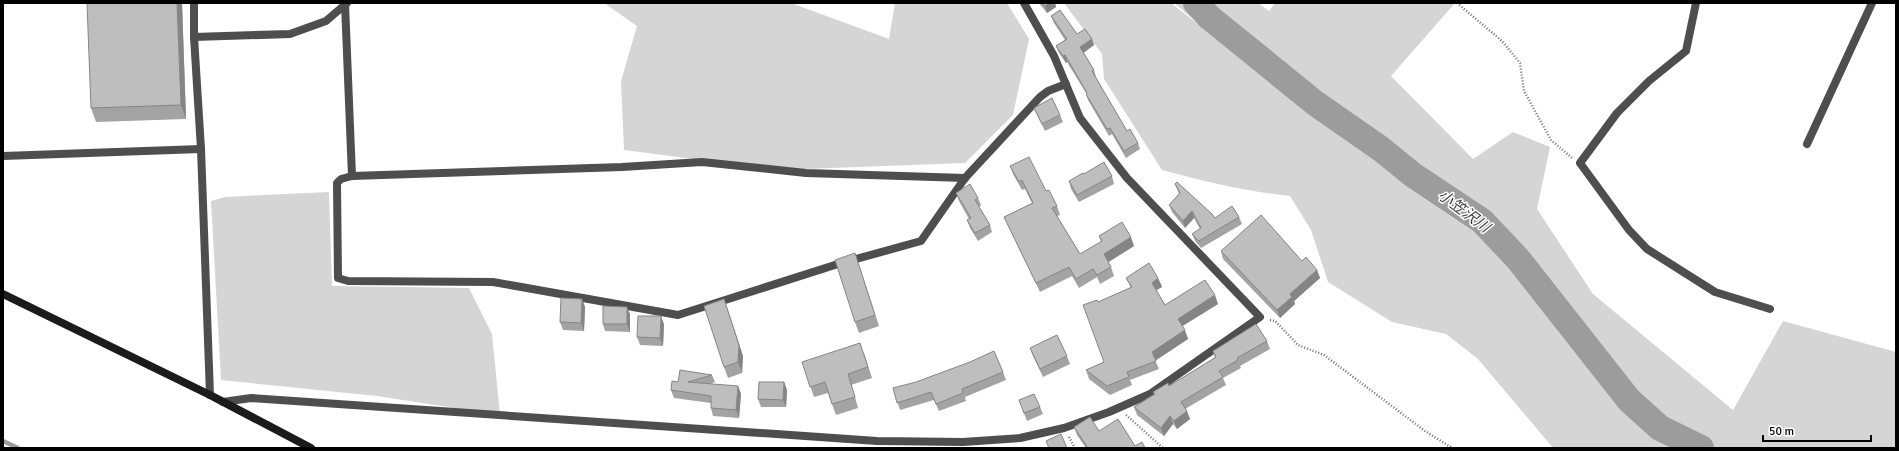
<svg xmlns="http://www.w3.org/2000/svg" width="1899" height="451" font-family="Signika,'Noto Sans JP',sans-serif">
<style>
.green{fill:#d5d5d5}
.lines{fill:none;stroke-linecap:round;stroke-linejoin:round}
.stream{stroke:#9c9c9c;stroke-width:4.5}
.river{stroke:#9c9c9c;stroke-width:26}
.path{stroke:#707070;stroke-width:2.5;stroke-dasharray:1 2;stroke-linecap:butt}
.street{stroke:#4e4e4e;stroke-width:8}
.secondary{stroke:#1b1b1b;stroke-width:8}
.wall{fill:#a3a3a3}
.shaded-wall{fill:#858585}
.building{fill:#bebebe;stroke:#858585}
.labels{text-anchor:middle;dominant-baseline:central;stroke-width:3;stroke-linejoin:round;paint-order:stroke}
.water-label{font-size:15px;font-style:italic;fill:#3d3d3d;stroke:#fff}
</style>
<rect width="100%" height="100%" fill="#fff"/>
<g class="green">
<path d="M 604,3 L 791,3 L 889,39 L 895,3 L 1007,3 L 1029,39 L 1013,115 L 965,163 L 777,170 L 624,150 L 621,81 L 637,26 Z"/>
<path d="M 1064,3 L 1171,3 L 1211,34 L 1174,3 L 1258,3 L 1269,11 L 1275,3 L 1455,3 L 1391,76 L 1473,159 L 1513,132 L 1550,147 L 1537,209 L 1593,294 L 1733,410 L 1783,321 L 1896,352 L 1896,448 L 1553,448 L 1478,359 L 1446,334 L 1392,322 L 1328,282 L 1311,230 L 1290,196 C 1244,191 1206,182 1162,170 L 1104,79 L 1102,54 Z"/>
<path d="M 329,192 L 332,286 L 469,288 L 492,334 L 500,415 L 377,396 L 221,380 L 211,201 L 225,197 Z"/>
</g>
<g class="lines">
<path class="stream" d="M 3,441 L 18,448"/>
<path class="river" d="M 1196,3 L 1209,17 L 1315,103 L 1381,149 L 1413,175 L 1482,221 L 1518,259 L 1629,400 L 1660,428 L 1701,448"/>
<g class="path">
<path d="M 1457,3 L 1502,41 L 1520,63 L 1524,91 L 1551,140 L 1572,158"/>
<path d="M 1270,320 L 1275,321 L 1298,345 L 1324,355 L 1425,431 L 1452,448"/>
<path d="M 1126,415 L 1163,448"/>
<path d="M 1069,437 L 1075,448"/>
</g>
<g class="street">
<path d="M 194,3 L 194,37 L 201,149 L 210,395"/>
<path d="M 1696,3 L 1686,51 L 1649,81 L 1617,113 L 1580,163 L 1629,230 L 1647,249 L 1715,292 L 1770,309"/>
<path d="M 345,4 L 352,176 L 622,167 L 702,162 L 806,173 L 965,178"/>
<path d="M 194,37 L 290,34 L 326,21 L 347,3"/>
<path d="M 1807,144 L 1872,3"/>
<path d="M 3,156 L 201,149"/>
<path d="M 352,176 L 341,179 L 337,183 L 338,278 L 348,281 L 493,282 L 678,315 L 838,264 L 921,241 L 965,178 L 1040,97 L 1048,91 L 1066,84"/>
<path d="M 223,402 L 251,398 L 877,441 L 963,442 L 1020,438 L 1064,428 L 1109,412 L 1150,394 L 1260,317 L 1127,178 L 1080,118 L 1054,56 L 1024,3"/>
</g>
<path class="secondary" d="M 3,294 L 210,395 L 311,448"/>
</g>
<g class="wall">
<path d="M 182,3 L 186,119 L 96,122 L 91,108 Z"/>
<path d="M 1039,3 L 1055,3 L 1056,7 L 1047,13 Z"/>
<path d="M 1051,16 L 1077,34 L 1092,39 L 1094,45 L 1083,53 L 1094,70 L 1096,77 L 1095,77 L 1127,131 L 1138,143 L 1140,149 L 1126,158 L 1112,134 L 1109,136 L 1088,100 L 1086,94 L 1086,93 L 1067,62 L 1066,63 L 1059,53 L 1056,46 L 1065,40 L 1054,23 Z"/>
<path d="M 1034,108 L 1060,115 L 1063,122 L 1045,131 L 1037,115 Z"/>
<path d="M 1010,166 L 1046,191 L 1057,206 L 1060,215 L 1057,216 L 1080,254 L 1101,242 L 1099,236 L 1134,246 L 1108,262 L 1111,267 L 1114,276 L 1100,284 L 1097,277 L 1079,288 L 1072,276 L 1040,292 L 1008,225 L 1004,217 L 1032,203 L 1025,189 L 1022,190 L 1013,174 Z"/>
<path d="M 1084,174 L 1112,176 L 1114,184 L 1079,202 L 1071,189 L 1069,181 Z"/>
<path d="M 1175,184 L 1215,218 L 1239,217 L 1242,224 L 1201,248 L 1195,241 L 1192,234 L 1200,229 L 1194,218 L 1185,228 L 1172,212 L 1169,205 L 1179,194 Z"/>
<path d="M 956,193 L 978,198 L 981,205 L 979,207 L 990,225 L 992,232 L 978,241 L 970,228 L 967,220 L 969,219 L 959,201 Z"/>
<path d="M 1221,251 L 1302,261 L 1317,270 L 1320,278 L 1294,301 L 1295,304 L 1280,318 L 1223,259 Z"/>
<path d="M 859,265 L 879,326 L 859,333 L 855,322 Z"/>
<path d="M 1126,278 L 1158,278 L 1162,287 L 1156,290 L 1165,305 L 1218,304 L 1182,326 L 1188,339 L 1155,360 L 1159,369 L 1130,380 L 1132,385 L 1110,395 L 1089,379 L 1086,370 L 1104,362 L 1098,302 L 1131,288 Z"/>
<path d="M 582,299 L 585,307 L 584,331 L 563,330 L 560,322 Z"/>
<path d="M 724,299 L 743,356 L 742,373 L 728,378 L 724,367 Z"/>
<path d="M 630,314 L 630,332 L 605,331 L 603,324 Z"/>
<path d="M 664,324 L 663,346 L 640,345 L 637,337 Z"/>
<path d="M 1267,341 L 1270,349 L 1240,366 L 1241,368 L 1223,378 L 1226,385 L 1185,409 L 1190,419 L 1177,429 L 1173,424 L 1164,436 L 1137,415 L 1134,407 L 1154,394 L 1153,392 L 1169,386 L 1215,358 L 1213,351 Z"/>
<path d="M 1030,348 L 1067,356 L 1070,364 L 1043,377 L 1033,356 Z"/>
<path d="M 864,353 L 872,378 L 851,385 L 858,408 L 836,415 L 828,393 L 814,397 L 802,362 Z"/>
<path d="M 1003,372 L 1006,380 L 965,397 L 966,401 L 939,411 L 934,400 L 900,410 L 893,388 Z"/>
<path d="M 712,375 L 715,382 L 710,384 L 738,386 L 741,394 L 739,418 L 713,416 L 711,408 L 711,403 L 674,398 L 671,390 L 678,382 Z"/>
<path d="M 784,382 L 787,390 L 786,407 L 761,407 L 758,399 Z"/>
<path d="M 1019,400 L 1040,407 L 1043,414 L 1027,421 Z"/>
<path d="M 1074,427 L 1099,431 L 1135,446 L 1145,448 L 1086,448 L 1077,435 Z"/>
</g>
<g class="shaded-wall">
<path d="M 177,3 L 182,3 L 186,119 L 181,105 Z"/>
<path d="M 1050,3 L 1055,3 L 1056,7 L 1047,13 L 1045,6 Z"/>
<path d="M 1092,39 L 1094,45 L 1082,54 L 1080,47 Z"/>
<path d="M 1065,55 L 1067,62 L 1066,63 L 1063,56 Z"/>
<path d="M 1192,211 L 1194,218 L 1185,228 L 1183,221 Z"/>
<path d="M 1131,237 L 1134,246 L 1107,263 L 1104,254 Z"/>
<path d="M 1317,270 L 1320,278 L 1294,301 L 1295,304 L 1280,318 L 1277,310 L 1290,294 Z"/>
<path d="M 1158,278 L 1162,287 L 1155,291 L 1152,283 Z"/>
<path d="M 1215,295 L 1218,304 L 1181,327 L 1178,319 Z"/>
<path d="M 582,299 L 585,307 L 584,331 L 581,323 Z"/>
<path d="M 724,299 L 743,356 L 742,373 L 738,362 Z"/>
<path d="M 627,307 L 630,314 L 630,332 L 627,324 Z"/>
<path d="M 661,316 L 664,324 L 663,346 L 660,338 Z"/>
<path d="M 1185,330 L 1188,339 L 1155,361 L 1152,352 Z"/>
<path d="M 848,374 L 851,385 L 858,408 L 855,397 Z"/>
<path d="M 784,382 L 787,390 L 786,407 L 783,400 Z"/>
<path d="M 738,386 L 741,394 L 739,418 L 736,410 Z"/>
<path d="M 1187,411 L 1190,419 L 1177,429 L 1174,421 Z"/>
<path d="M 1170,416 L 1173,424 L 1164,436 L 1161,428 Z"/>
</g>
<g class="building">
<path d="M 87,3 L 177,3 L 181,105 L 91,108 Z"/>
<path d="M 1042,3 L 1050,3 L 1045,6 Z"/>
<path d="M 1060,10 L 1077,34 L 1085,29 L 1092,39 L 1080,47 L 1094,70 L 1092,71 L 1127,131 L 1130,129 L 1138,143 L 1124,151 L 1110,128 L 1107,129 L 1086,94 L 1087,93 L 1065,55 L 1063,56 L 1056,46 L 1067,39 L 1051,16 Z"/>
<path d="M 1052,98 L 1060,115 L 1042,124 L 1034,108 Z"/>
<path d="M 1029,157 L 1046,191 L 1049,190 L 1057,206 L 1052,208 L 1080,254 L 1102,241 L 1099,236 L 1122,222 L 1131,237 L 1104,254 L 1111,267 L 1097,275 L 1093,269 L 1076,279 L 1069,267 L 1036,283 L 1004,217 L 1033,203 L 1022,180 L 1019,182 L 1010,166 Z"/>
<path d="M 1104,162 L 1112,176 L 1077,195 L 1069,181 L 1083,173 L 1084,174 Z"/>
<path d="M 1177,182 L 1212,214 L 1215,218 L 1232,206 L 1239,217 L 1199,241 L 1192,234 L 1201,228 L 1192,211 L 1183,221 L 1169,205 L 1180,193 L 1175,184 Z"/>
<path d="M 970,184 L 978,198 L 975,200 L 990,225 L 975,233 L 967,220 L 971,218 L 956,193 Z"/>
<path d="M 1261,215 L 1302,261 L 1306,257 L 1317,270 L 1290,294 L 1292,297 L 1277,310 L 1221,251 Z"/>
<path d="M 855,253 L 875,315 L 855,322 L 835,260 Z"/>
<path d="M 1149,263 L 1158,278 L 1152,283 L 1165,305 L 1205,280 L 1215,295 L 1178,319 L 1185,330 L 1152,352 L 1156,361 L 1127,372 L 1129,377 L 1107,386 L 1086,370 L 1104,362 L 1083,305 L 1097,300 L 1098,302 L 1132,287 L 1126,278 Z"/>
<path d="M 561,298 L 582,299 L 581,323 L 560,322 Z"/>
<path d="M 724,299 L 739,345 L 738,362 L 724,367 L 704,306 Z"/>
<path d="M 603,306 L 627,307 L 627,324 L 603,324 Z"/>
<path d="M 638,316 L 661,316 L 660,338 L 637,337 Z"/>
<path d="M 1256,324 L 1267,341 L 1237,358 L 1238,360 L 1219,371 L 1223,377 L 1181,402 L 1187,411 L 1174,421 L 1170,416 L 1161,428 L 1134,407 L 1155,394 L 1153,392 L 1168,383 L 1169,386 L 1216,357 L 1213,351 Z"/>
<path d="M 1057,335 L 1067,356 L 1040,369 L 1030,348 Z"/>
<path d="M 860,343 L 868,367 L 848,374 L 855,397 L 832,404 L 825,382 L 810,387 L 802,362 Z"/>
<path d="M 994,351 L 1003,372 L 962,389 L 963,393 L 936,404 L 931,392 L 897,403 L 893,388 L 916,382 L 970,362 Z"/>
<path d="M 680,370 L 712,375 L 688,382 L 738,386 L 736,410 L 711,408 L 711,396 L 671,390 L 672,381 L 678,382 Z"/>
<path d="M 759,382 L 784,382 L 783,400 L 758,399 Z"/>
<path d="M 1034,394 L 1040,407 L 1024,413 L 1019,400 Z"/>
<path d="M 1090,417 L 1099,431 L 1118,419 L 1135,446 L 1142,442 L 1145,448 L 1088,448 L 1074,427 Z"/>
<path d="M 1061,434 L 1067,448 L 1049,448 L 1046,441 Z"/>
</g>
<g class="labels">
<g class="water-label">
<text transform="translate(1464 211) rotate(37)">小笠沢川</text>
</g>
</g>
<rect width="1899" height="451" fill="none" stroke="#000000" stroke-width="8"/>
<path d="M1763 435v6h108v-6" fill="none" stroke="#000000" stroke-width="2"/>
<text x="1769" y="435" font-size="12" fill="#000000" stroke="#ffffff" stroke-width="3" paint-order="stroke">50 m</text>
</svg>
